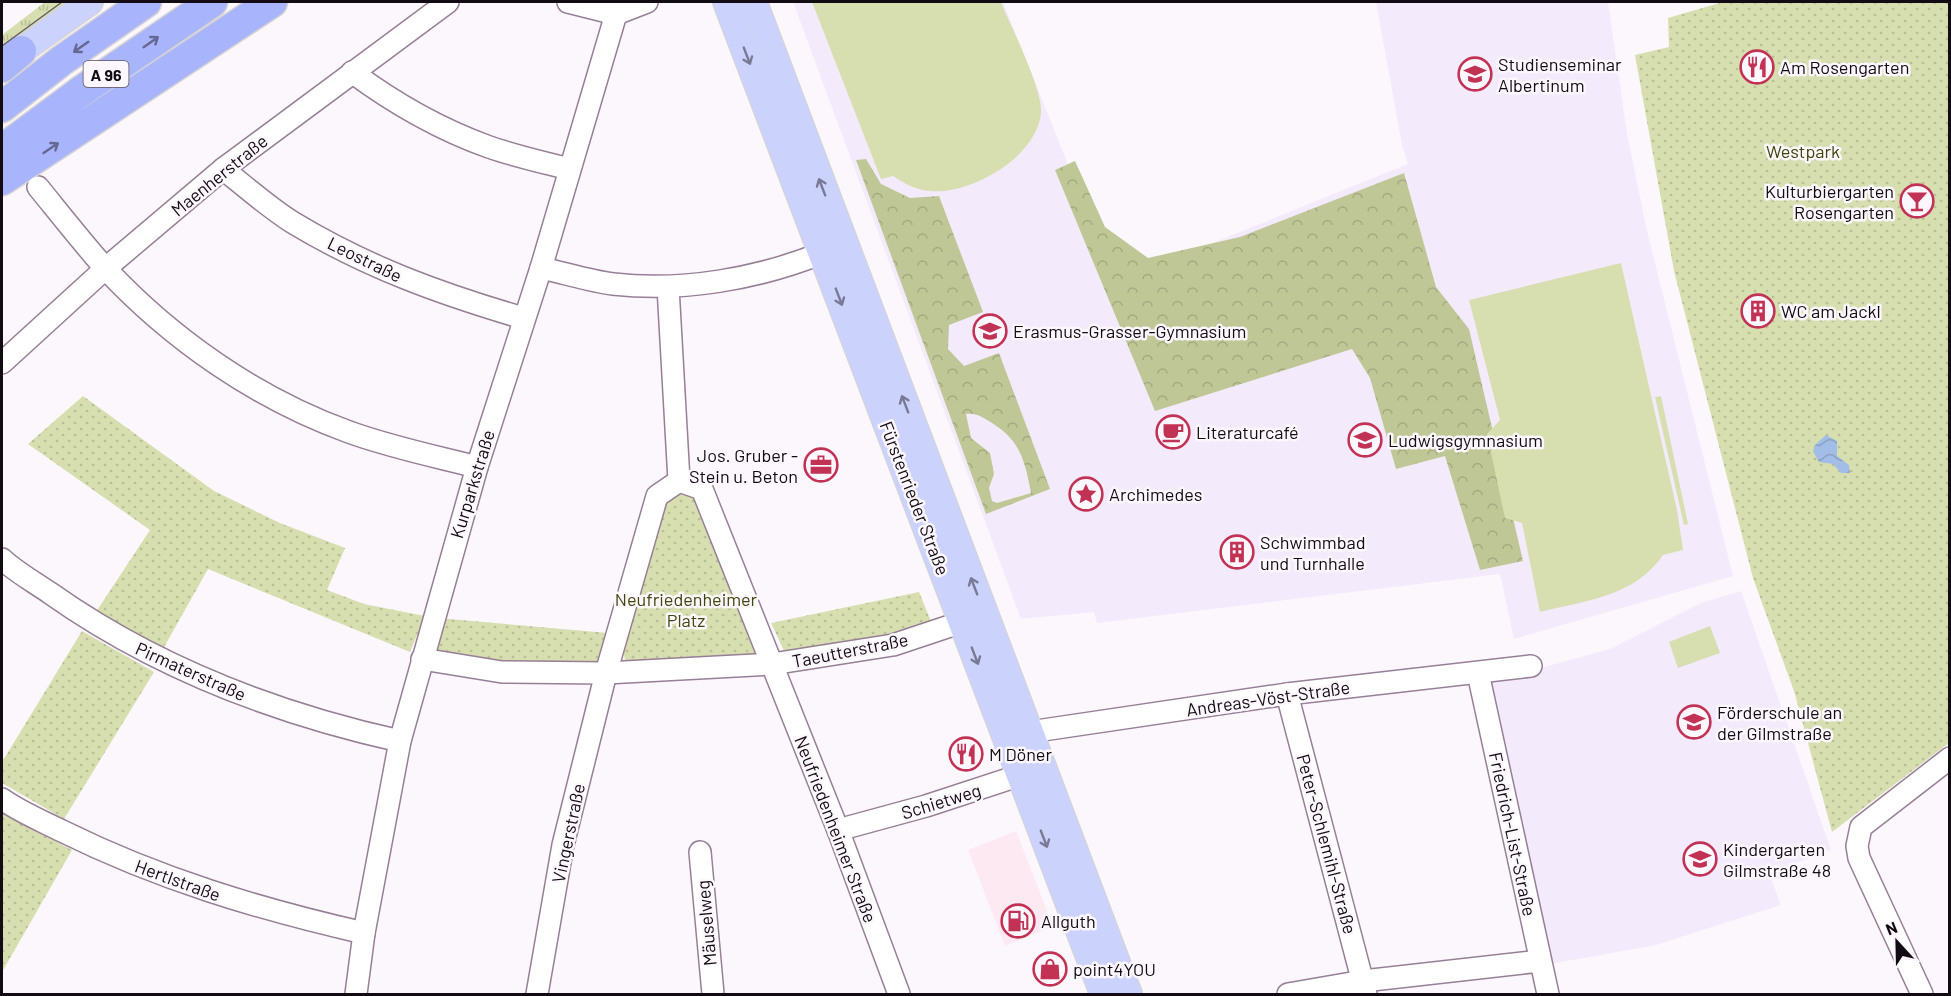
<svg xmlns="http://www.w3.org/2000/svg" width="1951" height="996" font-family="Barlow,sans-serif">
<style>
.commercial{fill:#fde9f1}
.education{fill:#f3ebfc}
.grass{fill:url(#grass-tufts)}
.forest{fill:url(#forest-crowns);fill-rule:evenodd}
.park{fill:url(#park-dots)}
.pitch{fill:#d7dfb0}
.water{fill:url(#water-waves)}
.lines{fill:none;stroke-linecap:round;stroke-linejoin:round}
.minor-casing{stroke:#977f97;stroke-width:24}
.major-casing{stroke:#d5d3d5;stroke-width:28}
.highway-casing{stroke:#d5d3d5;stroke-width:33}
.minor{stroke:#fff;stroke-width:21}
.major{stroke:#cbd3fd;stroke-width:26}
.highway{stroke:#a8b5fc;stroke-width:30}
.tram{stroke:#635c63;stroke-width:1.5}
.oneway{stroke:#656893}
.oneway2{stroke:#787994}
.labels{text-anchor:middle;dominant-baseline:central;stroke-width:5;stroke-linejoin:round;paint-order:stroke}
.shield{fill:#fcf7fc;stroke:#595259;stroke-width:1.5}
.shield-label{font-size:16px;font-weight:bold;fill:#130b13}
.poi-label{font-size:18px;fill:#130b13;stroke:#fcf7fc;text-anchor:start}
.park-label{font-size:18px;fill:#40460c;stroke:#fcf7fc}
.street-label{font-size:18px;fill:#130b13;stroke:#fcf7fc}
</style>
<defs>
<pattern id="grass-tufts" width="24" height="20" patternUnits="userSpaceOnUse" patternTransform="scale(1.5)"><rect width="24" height="20" fill="#d7dfb0"/><path d="M3 7l-1-3M5 7V3M7 7l1-3M15 17l-1-3M17 17v-4M19 17l1-3" fill="none" stroke="#b8be96"/></pattern>
<pattern id="forest-crowns" width="20" height="18" patternUnits="userSpaceOnUse" patternTransform="scale(1.5)"><rect width="20" height="18" fill="#bfc796"/><path d="M2 6a3 3 0 1 1 6 0M12 15a3 3 0 1 1 6 0" fill="none" stroke="#a3aa80"/></pattern>
<pattern id="park-dots" width="8" height="8" patternUnits="userSpaceOnUse" patternTransform="scale(1.5)"><rect width="8" height="8" fill="#d7dfb0"/><path d="M2 2h.1M6 6h.1" fill="none" stroke="#b8be96" stroke-width="1.8" stroke-linecap="round"/></pattern>
<pattern id="water-waves" width="16" height="10" patternUnits="userSpaceOnUse" patternTransform="scale(1.5)"><rect width="16" height="10" fill="#a2bde7"/><path d="M0 5q4-4 8 0t8 0" fill="none" stroke="#8ba1c5"/></pattern>
</defs>
<rect width="100%" height="100%" fill="#fcf7fc"/>
<path class="commercial" d="M 1016,831 L 1053,926 L 1005,946 L 968,850 Z"/>
<g class="education">
<path d="M 793,2 L 1003,2 L 1093,227 L 1153,267 L 1408,164 L 1402,145 L 1376,2 L 1608,2 L 1627,133 L 1646,227 L 1733,576 L 1514,639 L 1500,574 L 1097,623 L 1094,612 L 1021,619 Z"/>
<path d="M 1741,591 L 1831,850 L 1769,873 L 1781,905 L 1656,945 L 1550,964 L 1489,682 L 1610,649 L 1701,603 Z"/>
</g>
<path class="grass" d="M 45,2 L 75,2 L 2,56 L 2,35 Z"/>
<g class="forest">
<path d="M 866,159 L 881,184 L 910,198 L 939,196 L 983,312 L 949,325 L 948,349 L 964,366 L 999,353 L 1050,489 L 986,514 L 856,160 ZM 966,414 C 977,413 982,417 992,423 C 1020,440 1025,461 1031,493 L 997,503 L 992,501 L 989,488 L 994,474 L 990,453 L 971,438 Z"/>
<path d="M 1075,161 L 1105,227 L 1148,258 L 1240,237 L 1404,173 L 1436,287 L 1469,329 L 1523,561 L 1480,570 L 1445,456 L 1396,469 L 1370,378 L 1352,349 L 1155,411 L 1055,170 Z"/>
</g>
<g class="park">
<path d="M 1723,2 L 1949,2 L 1949,743 L 1832,832 L 1794,691 L 1753,578 L 1674,271 L 1635,55 L 1669,47 L 1668,18 Z"/>
<path d="M 83,396 L 214,491 L 280,523 L 345,548 L 327,590 L 364,604 L 425,616 L 410,652 L 208,569 L 163,649 L 94,615 L 150,530 L 28,444 Z"/>
<path d="M 682,489 L 698,495 L 756,652 L 744,658 L 635,662 L 625,660 L 623,650 L 663,500 Z"/>
<path d="M 919,592 L 932,624 L 930,629 L 785,653 L 771,623 Z"/>
<path d="M 438,618 L 608,633 C 604,647 603,663 588,668 L 434,656 Z"/>
<path d="M 82,631 L 154,672 L 64,819 L 2,783 L 2,762 Z"/>
<path d="M 2,812 L 72,850 L 2,972 Z"/>
</g>
<g class="pitch">
<path d="M 812,2 L 1001,2 C 1011,27 1043,89 1041,113 C 1037,157 971,195 930,191 C 916,190 905,184 893,176 L 881,179 Z"/>
<path d="M 1621,263 L 1677,510 L 1683,550 L 1663,555 C 1634,597 1587,600 1540,612 L 1522,523 L 1505,518 L 1487,434 L 1500,420 L 1469,300 Z"/>
<path d="M 1661,396 L 1688,524 L 1684,525 L 1655,397 Z"/>
<path d="M 1710,626 L 1720,653 L 1678,668 L 1669,642 Z"/>
</g>
<path class="water" d="M 1826,435 L 1837,441 L 1837,456 L 1849,465 L 1850,473 L 1841,473 L 1833,464 L 1819,462 L 1813,451 L 1815,445 Z"/>
<g class="lines">
<g class="minor-casing">
<g id="minor">
<path d="M 568,2 L 616,14"/>
<path d="M 616,14 L 647,2"/>
<path d="M 352,72 C 395,104 439,129 489,147 C 515,156 542,162 569,169"/>
<path d="M 223,169 C 246,187 268,207 292,222 C 366,267 441,294 523,318"/>
<path d="M 38,187 C 60,214 82,242 105,268 C 171,339 257,399 349,432 C 390,447 434,456 477,467"/>
<path d="M 541,268 C 565,273 589,281 613,284 C 682,292 757,279 822,253"/>
<path d="M 668,287 L 679,481"/>
<path d="M 2,363 L 106,268 L 223,169 L 448,2"/>
<path d="M 679,481 L 702,489 L 838,830 L 899,994"/>
<path d="M 2,559 C 16,572 34,582 50,593 C 156,668 274,713 400,741"/>
<path d="M 422,659 L 502,672 L 606,673 L 772,664 L 893,645 L 962,622"/>
<path d="M 1478,673 L 1548,994"/>
<path d="M 1287,694 L 1366,994"/>
<path d="M 1016,737 L 1043,730 L 1287,694 L 1531,666"/>
<path d="M 2,799 C 20,812 42,821 62,831 C 159,879 259,909 364,933"/>
<path d="M 838,830 L 926,806 L 1033,771"/>
<path d="M 700,852 L 713,994"/>
<path d="M 356,994 L 364,933 L 400,741 L 477,467 L 541,268 L 616,14"/>
<path d="M 537,994 L 563,845 L 606,673 L 657,496 L 679,481"/>
<path d="M 1288,994 L 1363,981 L 1540,961"/>
<path d="M 1922,994 L 1859,858 L 1857,846 L 1861,827 L 1950,758"/>
</g>
</g>
<g class="major-casing">
<g id="major">
<path d="M 726,2 L 1103,994"/>
<path d="M 754,2 L 1129,994"/>
<path d="M 21,51 L 90,2"/>
</g>
</g>
<g class="highway-casing">
<g id="highway">
<path d="M 2,67 L 21,51"/>
<path d="M 2,107 L 61,61 L 146,2"/>
<path d="M 2,150 L 80,92 L 212,2"/>
<path d="M 2,180 L 272,2"/>
</g>
</g>
<use href="#minor" class="minor"/>
<use href="#major" class="major"/>
<use href="#highway" class="highway"/>
<path class="tram" d="M 2,46 L 62,2"/>
</g>
<defs><path id="oneway-shaft" d="M-6 0H5M1.5-3L5.5 0L1.5 3" fill="none" stroke-width="1.6" stroke-linecap="round" stroke-linejoin="round" transform="scale(1.5)"/></defs>
<g class="oneway">
<use href="#oneway-shaft" transform="translate(151 42) rotate(-35)"/>
<use href="#oneway-shaft" transform="translate(81 47) rotate(145)"/>
<use href="#oneway-shaft" transform="translate(51 148) rotate(-34)"/>
</g>
<g class="oneway2">
<use href="#oneway-shaft" transform="translate(747 56) rotate(69)"/>
<use href="#oneway-shaft" transform="translate(822 187) rotate(-111)"/>
<use href="#oneway-shaft" transform="translate(839 297) rotate(69)"/>
<use href="#oneway-shaft" transform="translate(905 404) rotate(-111)"/>
<use href="#oneway-shaft" transform="translate(974 586) rotate(-111)"/>
<use href="#oneway-shaft" transform="translate(975 656) rotate(69)"/>
<use href="#oneway-shaft" transform="translate(1044 839) rotate(69)"/>
</g>
<defs>
<g id="restaurant-ring" transform="scale(1.725)"><circle r="9.5" fill="#fcf7fc" stroke="#c23255" stroke-width="1.5"/><path d="M-5-6h1v4h1v-4h1v4h1v-4h1v5L-1.5 .5V6h-2V.5L-5-1ZM5-6V6H3V1.5H1.5Q1.5-4 5-6Z" fill="#c23255"/></g>
<g id="school-ring" transform="scale(1.725)"><circle r="9.5" fill="#fcf7fc" stroke="#c23255" stroke-width="1.5"/><path d="M0-5L7-2L0 1L-7-2ZM-4 1L0 2.5L4 1V4Q0 6-4 4Z" fill="#c23255"/></g>
<g id="bar-ring" transform="scale(1.725)"><circle r="9.5" fill="#fcf7fc" stroke="#c23255" stroke-width="1.5"/><path d="M-6-5H6L.8 .8V4.5H3.5V6h-7V4.5H-.8V.8Z" fill="#c23255"/></g>
<g id="building-ring" transform="scale(1.725)"><circle r="9.5" fill="#fcf7fc" stroke="#c23255" stroke-width="1.5"/><path d="M-4-6H4V6H1V3H-1V6H-4ZM-2.5-4.3h1.7v1.8h-1.7ZM.8-4.3h1.7v1.8H.8ZM-2.5-1h1.7V.8h-1.7ZM.8-1h1.7V.8H.8Z" fill="#c23255"/></g>
<g id="cafe-ring" transform="scale(1.725)"><circle r="9.5" fill="#fcf7fc" stroke="#c23255" stroke-width="1.5"/><path d="M-5.5-4.5H6V0H3Q3 3.5 0 3.5H-2.5Q-5.5 3.5-5.5 0ZM3-3.2v2h1.7v-2ZM-6 4.5H4V6H-6Z" fill="#c23255"/></g>
<g id="office-ring" transform="scale(1.725)"><circle r="9.5" fill="#fcf7fc" stroke="#c23255" stroke-width="1.5"/><path d="M-6-3h4V-5.5h4V-3h4V5H-6ZM-1-4.5V-3h2v-1.5ZM-6 0V1H6V0Z" fill="#c23255"/></g>
<g id="sight-ring" transform="scale(1.725)"><circle r="9.5" fill="#fcf7fc" stroke="#c23255" stroke-width="1.5"/><path d="M0-6L1.8-2.2L6-1.7L2.9 1.2L3.7 5.4L0 3.3L-3.7 5.4L-2.9 1.2L-6-1.7L-1.8-2.2Z" fill="#c23255"/></g>
<g id="fuel-ring" transform="scale(1.725)"><circle r="9.5" fill="#fcf7fc" stroke="#c23255" stroke-width="1.5"/><path d="M-5.5-6h7V0h2V4h1.3V-2.5L3-4.5l.8-.8L6-3V5H2.5V1h-1V6h-7ZM-4.2-4.7v3.2H.2V-4.7Z" fill="#c23255"/></g>
<g id="shop-ring" transform="scale(1.725)"><circle r="9.5" fill="#fcf7fc" stroke="#c23255" stroke-width="1.5"/><path d="M-5-2.5h2.3a2.7 3.5 0 0 1 5.4 0H5L5.5 6h-11ZM-1.5-2.5h3a1.5 2.3 0 0 0-3 0Z" fill="#c23255"/></g>
</defs>
<g fill-rule="evenodd">
<use href="#restaurant-ring" x="1757" y="67"/>
<use href="#school-ring" x="1475" y="74"/>
<use href="#bar-ring" x="1917" y="201"/>
<use href="#building-ring" x="1758" y="311"/>
<use href="#school-ring" x="990" y="331"/>
<use href="#cafe-ring" x="1173" y="432"/>
<use href="#school-ring" x="1365" y="440"/>
<use href="#office-ring" x="821" y="465"/>
<use href="#sight-ring" x="1086" y="494"/>
<use href="#building-ring" x="1237" y="552"/>
<use href="#school-ring" x="1694" y="722"/>
<use href="#restaurant-ring" x="966" y="754"/>
<use href="#school-ring" x="1700" y="859"/>
<use href="#fuel-ring" x="1018" y="921"/>
<use href="#shop-ring" x="1050" y="969"/>
</g>
<g class="labels">
<rect class="shield" x="83.5" y="61" width="45" height="26" rx="4.5"/>
<g class="shield-label">
<text x="106" y="74">A 96</text>
</g>
<g class="poi-label">
<text x="1498" y="64">Studienseminar<tspan x="1498" dy="21">Albertinum</tspan></text>
<text x="1780" y="67">Am Rosengarten</text>
<text x="1894" y="191" text-anchor="end">Kulturbiergarten<tspan x="1894" dy="21">Rosengarten</tspan></text>
<text x="1781" y="311">WC am Jackl</text>
<text x="1013" y="331">Erasmus-Grasser-Gymnasium</text>
<text x="1196" y="432">Literaturcafé</text>
<text x="1388" y="440">Ludwigsgymnasium</text>
<text x="798" y="455" text-anchor="end">Jos. Gruber -<tspan x="798" dy="21">Stein u. Beton</tspan></text>
<text x="1109" y="494">Archimedes</text>
<text x="1260" y="542">Schwimmbad<tspan x="1260" dy="21">und Turnhalle</tspan></text>
<text x="1717" y="712">Förderschule an<tspan x="1717" dy="21">der Gilmstraße</tspan></text>
<text x="989" y="754">M Döner</text>
<text x="1723" y="849">Kindergarten<tspan x="1723" dy="21">Gilmstraße 48</tspan></text>
<text x="1041" y="921">Allguth</text>
<text x="1073" y="969">point4YOU</text>
</g>
<g class="park-label">
<text x="1803" y="151">Westpark</text>
<text x="686" y="599">Neufriedenheimer<tspan x="686" dy="21">Platz</tspan></text>
</g>
<g class="street-label">
<text transform="translate(219 175) rotate(-39)">Maenherstraße</text>
<text transform="translate(365 259) rotate(26)">Leostraße</text>
<text transform="translate(472 484) rotate(-73)">Kurparkstraße</text>
<text transform="translate(915 498) rotate(69)">Fürstenrieder Straße</text>
<text transform="translate(850 650) rotate(-11)">Taeutterstraße</text>
<text transform="translate(191 671) rotate(24)">Pirmaterstraße</text>
<text transform="translate(1268 698) rotate(-8)">Andreas-Vöst-Straße</text>
<text transform="translate(941 801) rotate(-17)">Schietweg</text>
<text transform="translate(836 829) rotate(69)">Neufriedenheimer Straße</text>
<text transform="translate(568 833) rotate(-78)">Vingerstraße</text>
<text transform="translate(1513 834) rotate(78)">Friedrich-List-Straße</text>
<text transform="translate(1327 844) rotate(75)">Peter-Schlemihl-Straße</text>
<text transform="translate(178 880) rotate(20)">Hertlstraße</text>
<text transform="translate(706 923) rotate(-95)">Mäuselweg</text>
</g>
</g>
<rect width="1951" height="996" fill="none" stroke="#130b13" stroke-width="6"/>
<g transform="translate(1897 942) rotate(338)" stroke="#fcf7fc" stroke-width="4.5" paint-order="stroke">
<path d="M0-4.5L10 22L0 15L-10 22Z" fill="#130b13"/>
<text y="-9" font-size="16" font-weight="bold" text-anchor="middle" fill="#130b13">N</text>
</g>
</svg>
